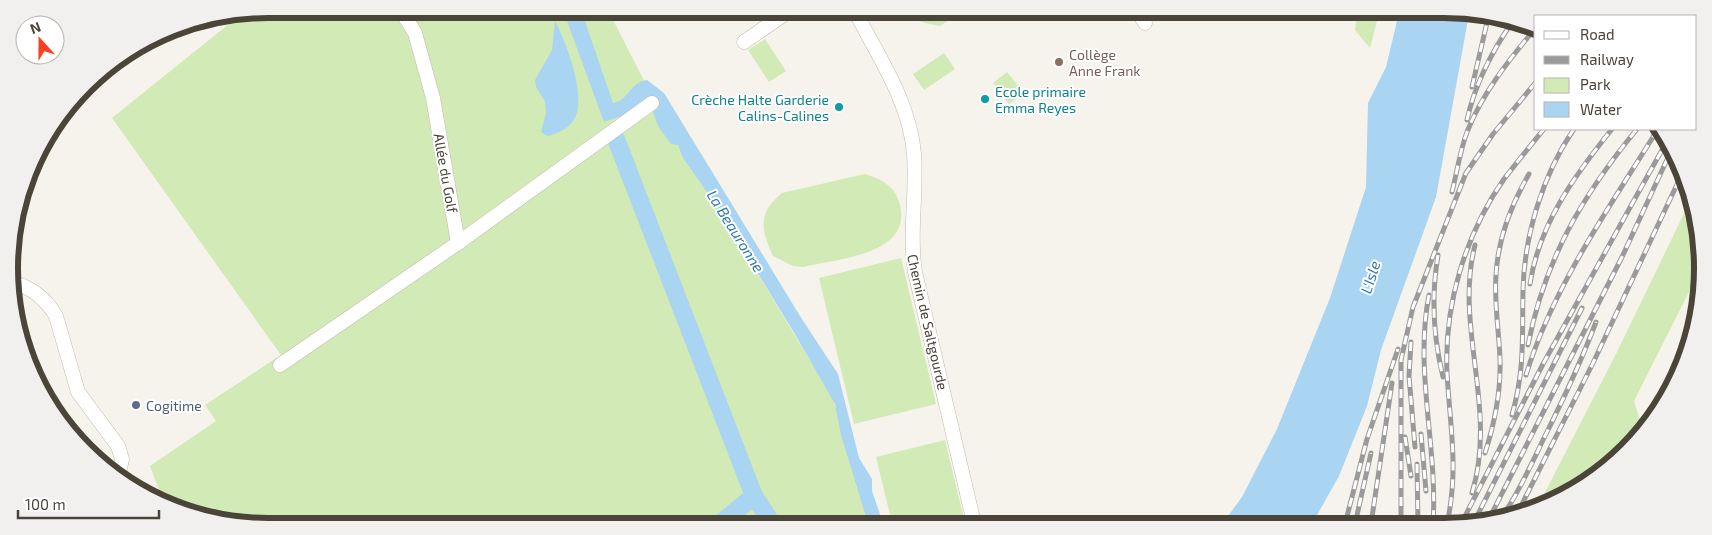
<svg xmlns="http://www.w3.org/2000/svg" width="1712" height="535" font-family="'Exo 2',sans-serif">
<style>
.green{fill:#d2eab5}
.water{fill:#a9d4f2}
.lines{fill:none;stroke-linecap:round;stroke-linejoin:round}
.river{stroke:#a9d4f2;stroke-width:18}
.minor-casing{stroke:#c2bbae;stroke-width:15}
.minor{stroke:#fff;stroke-width:14}
.rail-casing{stroke:#9a9a9a;stroke-width:5}
.rail{stroke:#fff;stroke-width:3;stroke-dasharray:9;stroke-linecap:butt}
.education-dot{fill:#8d6e63;stroke:#fff;stroke-width:2}
.culture-dot{fill:#0f9aa8;stroke:#fff;stroke-width:2}
.service-dot{fill:#5c6f8a;stroke:#fff;stroke-width:2}
.labels{text-anchor:middle;dominant-baseline:central;stroke-width:4;stroke-linejoin:round;paint-order:stroke}
.education-label{font-size:14px;fill:#785e54;stroke:#fff;text-anchor:start}
.culture-label{font-size:14px;fill:#0d838f;stroke:#fff;text-anchor:start}
.street-label{font-size:14px;fill:#4b4439;stroke:#fff}
.service-label{font-size:14px;fill:#4e5e75;stroke:#fff;text-anchor:start}
.water-label{font-size:15px;font-style:italic;fill:#2e7ab2;stroke:#fff}
.rim{fill:none;stroke:#4b4439;stroke-width:6}
</style>
<rect width="100%" height="100%" fill="#f6f3ec"/>
<g class="green">
<path d="M 268,9 L 608,10 L 659,110 L 833,399 L 872,523 L 217,521 L 162,498 L 150,466 L 216,421 L 205,405 L 281,355 L 112,118 L 230,23 L 226,17 Z"/>
<path d="M 913,11 L 961,12 L 940,26 L 921,22 Z"/>
<path d="M 1357,13 L 1379,13 L 1370,48 L 1355,30 Z"/>
<path d="M 765,39 L 786,71 L 769,82 L 748,50 Z"/>
<path d="M 944,53 L 955,69 L 924,90 L 913,74 Z"/>
<path d="M 1007,72 L 1024,93 L 1009,104 L 993,83 Z"/>
<path d="M 865,174 C 882,179 896,187 900,205 C 912,255 837,259 803,267 L 793,266 L 773,256 C 761,230 757,213 782,193 Z"/>
<path d="M 1691,199 L 1698,253 L 1698,274 L 1634,401 L 1643,430 C 1619,461 1575,495 1538,506 L 1617,352 Z"/>
<path d="M 901,258 L 936,404 L 854,424 L 819,278 Z"/>
<path d="M 945,440 L 965,523 L 892,523 L 876,457 Z"/>
</g>
<g class="water">
<path d="M 563,10 L 581,10 L 613,103 C 628,101 629,83 647,80 L 664,93 L 800,316 L 838,374 L 859,458 L 872,479 L 872,491 L 883,523 L 868,523 L 841,435 L 835,404 L 793,331 L 716,205 L 683,158 L 678,145 L 671,144 L 658,126 L 651,106 L 604,122 Z"/>
<path d="M 1399,13 L 1469,14 L 1436,197 L 1381,350 L 1367,406 L 1339,476 L 1312,524 L 1223,523 L 1242,497 L 1277,429 L 1330,298 L 1366,187 L 1368,103 L 1386,67 Z"/>
<path d="M 555,21 C 566,41 589,102 573,121 C 566,130 558,133 548,136 L 541,132 L 546,113 L 545,101 L 536,87 L 535,80 L 552,50 Z"/>
</g>
<g class="lines">
<g class="river">
<path d="M 616,139 L 754,496 L 722,522"/>
<path d="M 754,496 L 771,522"/>
</g>
<g class="minor-casing">
<g id="minor">
<path d="M 400,9 L 415,33 L 433,98 L 458,243"/>
<path d="M 855,11 C 878,56 910,102 914,154 C 917,194 909,232 915,272 L 974,523"/>
<path d="M 1138,12 L 1145,23"/>
<path d="M 744,42 L 789,11"/>
<path d="M 14,283 C 33,288 46,299 56,316 L 78,392 L 118,446 L 122,459 L 118,477"/>
<path d="M 280,365 L 458,243 L 652,103"/>
</g>
</g>
<use href="#minor" class="minor"/>
<g class="rail-casing">
<g id="rail">
<path d="M 1472,87 L 1489,14"/>
<path d="M 1467,120 C 1475,84 1492,51 1513,21"/>
<path d="M 1452,192 C 1457,172 1460,151 1467,132 C 1482,94 1508,61 1534,30"/>
<path d="M 1438,255 C 1431,297 1433,336 1443,377"/>
<path d="M 1530,284 C 1539,224 1575,175 1612,129"/>
<path d="M 1429,295 C 1414,371 1438,447 1433,524"/>
<path d="M 1411,342 L 1409,376 L 1415,447"/>
<path d="M 1528,345 C 1545,259 1582,196 1637,129"/>
<path d="M 1526,375 C 1553,286 1610,207 1658,129"/>
<path d="M 1512,415 C 1525,370 1522,336 1523,291 C 1524,236 1543,174 1574,129"/>
<path d="M 1421,434 L 1426,491"/>
<path d="M 1405,437 L 1411,476"/>
<path d="M 1485,453 C 1495,422 1501,391 1500,359 C 1499,331 1494,303 1496,275 C 1498,238 1511,205 1529,174"/>
<path d="M 1417,464 L 1418,524"/>
<path d="M 1472,493 C 1498,408 1454,327 1475,245"/>
<path d="M 1518,512 L 1593,363 L 1681,176"/>
<path d="M 1502,517 C 1519,492 1531,465 1544,438 C 1563,400 1581,362 1596,322"/>
<path d="M 1488,521 L 1622,257 L 1671,151"/>
<path d="M 1345,524 L 1367,439 L 1398,349"/>
<path d="M 1355,524 L 1371,453"/>
<path d="M 1371,524 L 1392,383"/>
<path d="M 1401,524 L 1401,360 L 1413,307 L 1466,173 L 1493,134 L 1536,82"/>
<path d="M 1447,524 C 1459,469 1450,427 1447,373 C 1444,305 1465,235 1504,179 C 1517,162 1531,145 1544,129"/>
<path d="M 1461,524 L 1543,364 L 1667,141"/>
<path d="M 1473,524 L 1582,308"/>
</g>
</g>
<use href="#rail" class="rail"/>
</g>
<circle class="education-dot" cx="1059" cy="62" r="5"/>
<g class="culture-dot">
<circle cx="985" cy="99" r="5"/>
<circle cx="839" cy="107" r="5"/>
</g>
<circle class="service-dot" cx="136" cy="405" r="5"/>
<g class="labels">
<g class="education-label">
<text x="1069" y="54">Collège<tspan x="1069" dy="16">Anne Frank</tspan></text>
</g>
<g class="culture-label">
<text x="995" y="91">Ecole primaire<tspan x="995" dy="16">Emma Reyes</tspan></text>
<text x="829" y="99" text-anchor="end">Crèche Halte Garderie<tspan x="829" dy="16">Calins-Calines</tspan></text>
</g>
<g class="street-label">
<text transform="translate(446 173) rotate(80)">Allée du Golf</text>
<text transform="translate(928 322) rotate(77)">Chemin de Saltgourde</text>
</g>
<g class="service-label">
<text x="146" y="405">Cogitime</text>
</g>
<g class="water-label">
<text transform="translate(736 231) rotate(58)">La Beauronne</text>
<text transform="translate(1370 277) rotate(-73)">L'Isle</text>
</g>
</g>
<path d="M0 0H1712V535H0ZM268 18H1444A250 250 0 0 1 1694 268V268A250 250 0 0 1 1444 518H268A250 250 0 0 1 18 268V268A250 250 0 0 1 268 18Z" fill="#f1f0ef" fill-rule="evenodd"/>
<path class="rim" d="M268 18H1444A250 250 0 0 1 1694 268V268A250 250 0 0 1 1444 518H268A250 250 0 0 1 18 268V268A250 250 0 0 1 268 18Z"/>
<rect x="1534" y="15" width="162" height="115" fill="#ffffff" stroke="#b7b4b0"/>
<rect x="1544" y="31" width="25" height="8" fill="#ffffff" stroke="#b7b4b0"/>
<text x="1580" y="40" font-size="15" fill="#4b4439">Road</text>
<rect x="1544" y="56" width="25" height="8" fill="#9a9a9a" stroke="#b7b4b0"/>
<text x="1580" y="65" font-size="15" fill="#4b4439">Railway</text>
<rect x="1544" y="78" width="25" height="15" fill="#d2eab5" stroke="#b7b4b0"/>
<text x="1580" y="90" font-size="15" fill="#4b4439">Park</text>
<rect x="1544" y="102" width="25" height="15" fill="#a9d4f2" stroke="#b7b4b0"/>
<text x="1580" y="115" font-size="15" fill="#4b4439">Water</text>
<g transform="translate(40 40) rotate(339)"><circle r="24" fill="#ffffff" stroke="#b7b4b0"/>
<path d="M0-4L9 19L0 12L-9 19Z" fill="#fc3f1d"/>
<text y="-8" font-size="14" font-weight="bold" text-anchor="middle" fill="#4b4439">N</text>
</g>
<path d="M18 510v8h141v-8" fill="none" stroke="#4b4439" stroke-width="2.5"/>
<text x="25" y="510" font-size="15" fill="#4b4439" stroke="#ffffff" stroke-width="4" paint-order="stroke">100 m</text>
</svg>
